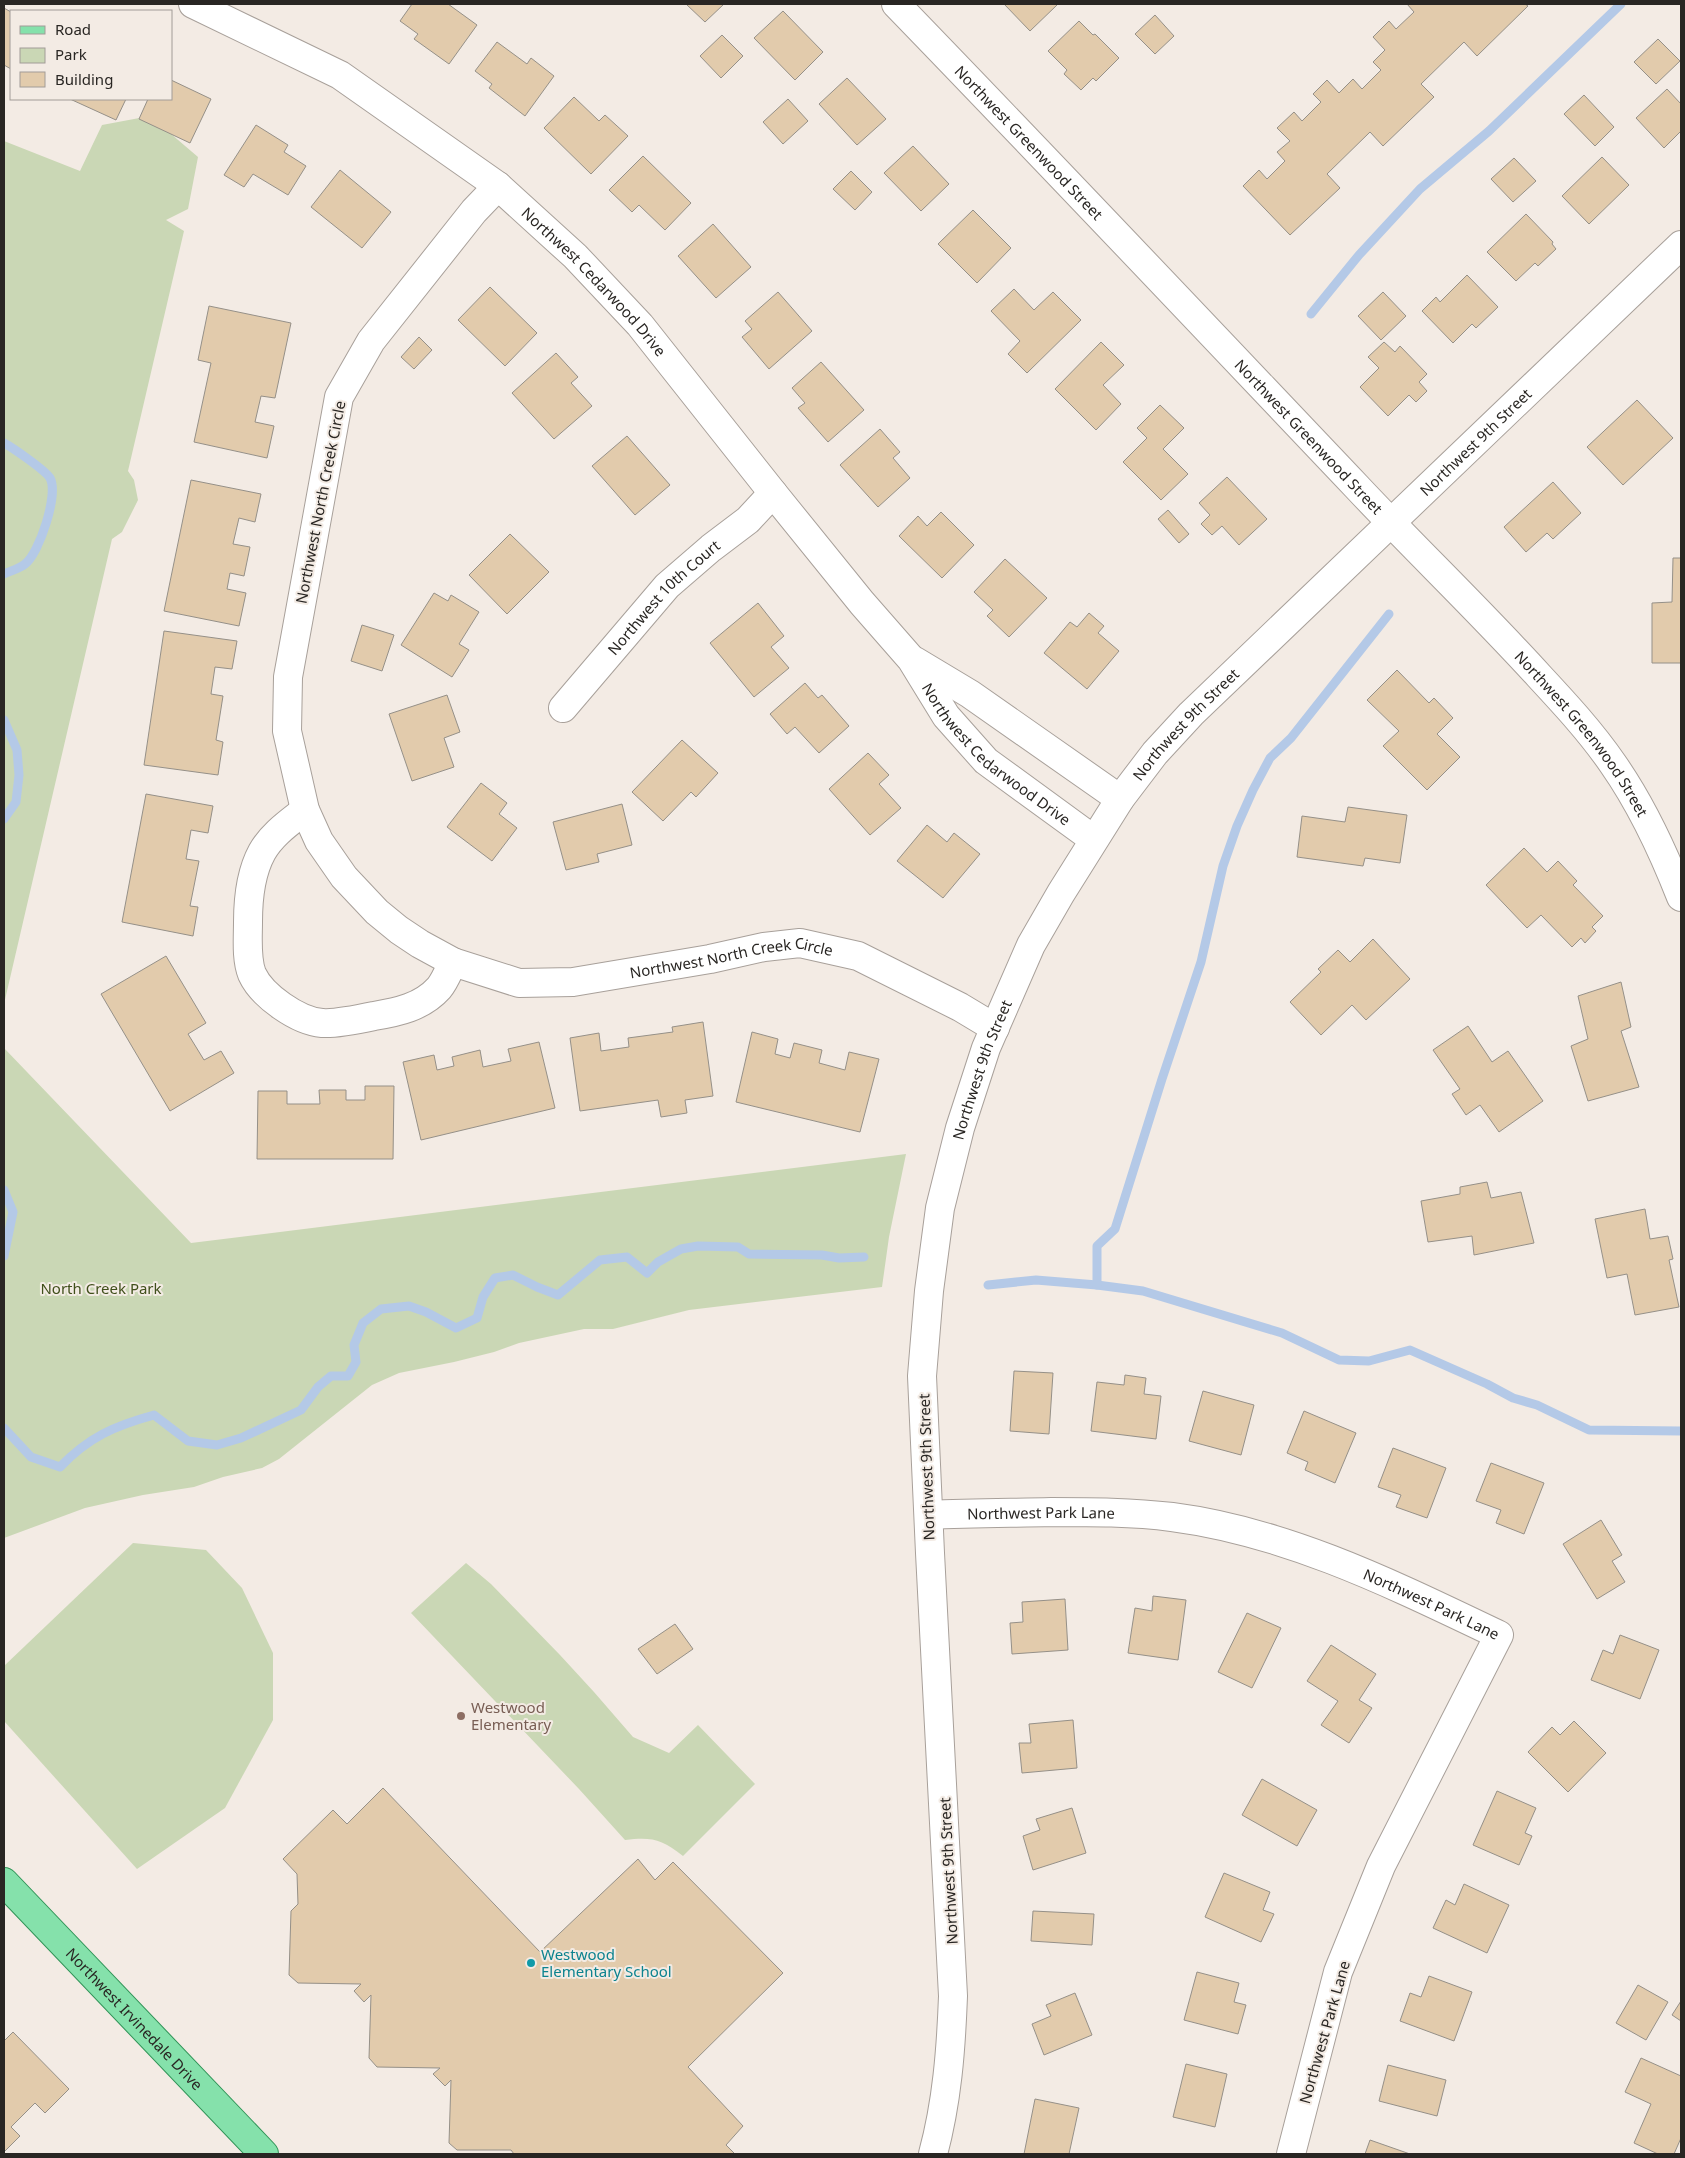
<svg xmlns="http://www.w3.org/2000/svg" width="1685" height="2158" font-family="'Noto Sans',sans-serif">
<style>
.green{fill:#cad7b5}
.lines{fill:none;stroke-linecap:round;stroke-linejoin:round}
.stream{stroke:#b4c9e7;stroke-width:9}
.building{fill:#e2cbac;stroke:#959088}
.minor-casing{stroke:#a8a09a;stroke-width:30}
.major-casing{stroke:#309357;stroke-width:30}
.minor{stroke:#fff;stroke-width:28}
.major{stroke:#85e1ab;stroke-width:28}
.education-dot{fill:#8d6e63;stroke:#f3ebe4;stroke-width:2}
.culture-dot{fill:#0f9aa8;stroke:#f3ebe4;stroke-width:2}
.labels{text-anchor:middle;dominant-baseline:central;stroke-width:4;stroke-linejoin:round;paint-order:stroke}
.street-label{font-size:15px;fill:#292623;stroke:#f3ebe4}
.park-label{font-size:15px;fill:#404f1b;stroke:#f3ebe4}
.education-label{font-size:15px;fill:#785e54;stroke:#f3ebe4;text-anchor:start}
.culture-label{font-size:15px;fill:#0d838f;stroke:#f3ebe4;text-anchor:start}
</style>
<rect width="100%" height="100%" fill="#f3ebe4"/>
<g class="green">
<path d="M 150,116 L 198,157 L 188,209 L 166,220 L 184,231 L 128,471 L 134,480 L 138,500 L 122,532 L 112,539 L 4,1004 L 4,141 L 80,171 L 102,125 Z"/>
<path d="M 4,1048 L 191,1243 L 906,1154 L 889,1237 L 882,1287 L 689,1310 L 613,1329 L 584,1329 L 519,1343 L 494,1352 L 454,1362 L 399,1373 L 372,1385 L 279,1459 L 262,1468 L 223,1477 L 194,1487 L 143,1495 L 85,1508 L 4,1538 Z"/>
<path d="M 133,1543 L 206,1550 L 242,1588 L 273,1653 L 273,1720 L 225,1808 L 137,1869 L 4,1721 L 4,1666 Z"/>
<path d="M 466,1563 L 491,1584 L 560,1655 L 594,1692 L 633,1737 L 669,1753 L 698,1725 L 755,1784 L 683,1856 C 661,1839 652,1837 625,1840 L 579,1789 L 411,1613 Z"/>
</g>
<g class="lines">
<g class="stream">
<path d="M 1311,314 L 1359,255 L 1420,189 L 1489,131 L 1621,4"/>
<path d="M 4,443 C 13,448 45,470 50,478 C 59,494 39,554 25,564 C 19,569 10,571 4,574"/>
<path d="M 4,720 L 17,750 L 19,775 L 16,802 L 4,819"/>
<path d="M 4,1190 L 13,1212 L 4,1256"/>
<path d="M 988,1285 L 1036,1280 L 1097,1285 L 1143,1291 L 1282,1333 L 1339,1360 L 1369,1361 L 1410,1350 L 1487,1384 L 1513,1398 L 1537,1405 L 1589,1430 L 1681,1431"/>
<path d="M 1097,1285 L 1097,1246 L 1115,1229 L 1162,1079 L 1201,962 L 1223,866 L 1237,826 L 1253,790 L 1270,758 L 1291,738 L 1389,614"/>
<path d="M 4,1428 L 31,1457 L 60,1467 C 89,1437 114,1426 154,1415 L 188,1441 L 217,1445 L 241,1438 L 301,1410 L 318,1387 L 331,1376 L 348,1376 L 356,1362 L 354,1345 L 363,1323 L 381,1309 L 409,1306 L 426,1312 L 456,1328 L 477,1318 L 483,1297 L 495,1278 L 513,1275 L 537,1287 L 558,1295 L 600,1260 L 627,1257 L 647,1273 L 658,1262 L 681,1249 L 698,1246 L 738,1247 L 749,1254 L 822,1255 L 839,1258 L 864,1257"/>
</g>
</g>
<g class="building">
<path d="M 412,4 L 448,4 L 477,25 L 449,64 L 414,39 L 418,34 L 400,21 Z"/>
<path d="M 686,4 L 724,4 L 705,22 Z"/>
<path d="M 1004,4 L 1056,4 L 1057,5 L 1030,31 Z"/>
<path d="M 1407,4 L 1525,4 L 1528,6 L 1477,56 L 1464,42 L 1421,84 L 1434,97 L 1383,146 L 1370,132 L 1327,174 L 1340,188 L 1290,235 L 1243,186 L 1259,170 L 1267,179 L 1285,161 L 1277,152 L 1290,141 L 1277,128 L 1294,112 L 1302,121 L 1321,102 L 1313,94 L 1327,80 L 1339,93 L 1353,79 L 1362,89 L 1381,70 L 1373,62 L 1385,50 L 1373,37 L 1389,21 L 1396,29 L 1414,12 Z"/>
<path d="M 4,8 L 11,12 L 11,69 L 4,65 Z"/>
<path d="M 783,11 L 823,52 L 795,80 L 754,38 Z"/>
<path d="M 1155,15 L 1174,36 L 1155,54 L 1135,34 Z"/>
<path d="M 1079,21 L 1093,35 L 1095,34 L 1119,58 L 1096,81 L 1093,78 L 1081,90 L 1064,74 L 1067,70 L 1048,51 Z"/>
<path d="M 722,35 L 743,56 L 721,78 L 700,56 Z"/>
<path d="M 1658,39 L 1680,61 L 1656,84 L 1634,62 Z"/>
<path d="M 497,42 L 527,64 L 531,58 L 554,76 L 525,116 L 489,88 L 492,84 L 475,71 Z"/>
<path d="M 847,78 L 886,119 L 857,145 L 819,104 Z"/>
<path d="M 171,80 L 211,99 L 190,143 L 139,119 L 148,99 L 171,99 Z"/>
<path d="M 1667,89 L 1681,104 L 1681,131 L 1664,148 L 1636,118 Z"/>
<path d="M 1584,95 L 1614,127 L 1595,146 L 1564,114 Z"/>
<path d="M 574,97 L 599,121 L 605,115 L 628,136 L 591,174 L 544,128 Z"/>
<path d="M 70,99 L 126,99 L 116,120 Z"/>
<path d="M 788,99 L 808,121 L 783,144 L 763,122 Z"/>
<path d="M 256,125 L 288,145 L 284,152 L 306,166 L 288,195 L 253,174 L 244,187 L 224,175 Z"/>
<path d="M 913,146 L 949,184 L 921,211 L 884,173 Z"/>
<path d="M 643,156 L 691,203 L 665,230 L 639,205 L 632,212 L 609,190 Z"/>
<path d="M 1602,157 L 1629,185 L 1589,224 L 1562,196 Z"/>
<path d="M 1514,158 L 1536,181 L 1513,202 L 1491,179 Z"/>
<path d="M 340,170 L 391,212 L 362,248 L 311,207 Z"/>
<path d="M 851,171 L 872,192 L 855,210 L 833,189 Z"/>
<path d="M 973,210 L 1011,248 L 977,283 L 938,244 Z"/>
<path d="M 1526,214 L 1553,242 L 1552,244 L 1556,249 L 1538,266 L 1535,263 L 1516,281 L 1487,252 Z"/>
<path d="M 713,224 L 751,267 L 716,298 L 678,256 Z"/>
<path d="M 1467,275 L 1498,307 L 1476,328 L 1472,324 L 1453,343 L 1422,311 L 1436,297 L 1440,302 Z"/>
<path d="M 490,287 L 537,333 L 505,366 L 458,320 Z"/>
<path d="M 1014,289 L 1034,310 L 1053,292 L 1081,320 L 1027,373 L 1008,354 L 1020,341 L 991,311 Z"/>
<path d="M 778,292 L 812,331 L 769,369 L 742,337 L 752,329 L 745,321 Z"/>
<path d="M 1383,292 L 1406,316 L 1381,340 L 1358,316 Z"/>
<path d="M 209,306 L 291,323 L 275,398 L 261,396 L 255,422 L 274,426 L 267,458 L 194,442 L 211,363 L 198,360 Z"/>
<path d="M 419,337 L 432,350 L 414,369 L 401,357 Z"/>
<path d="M 1101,342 L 1124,365 L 1103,385 L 1121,404 L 1096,430 L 1055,389 Z"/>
<path d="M 1384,342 L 1395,352 L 1400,346 L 1427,374 L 1419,382 L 1427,391 L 1416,402 L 1409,395 L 1388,416 L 1360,387 L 1379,368 L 1368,357 Z"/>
<path d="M 556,353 L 578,377 L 571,383 L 592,406 L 554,439 L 512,393 Z"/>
<path d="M 821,362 L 864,410 L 828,442 L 798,408 L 805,403 L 792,388 Z"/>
<path d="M 1637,400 L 1673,438 L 1623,485 L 1587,447 Z"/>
<path d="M 1160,405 L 1184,428 L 1163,449 L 1188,474 L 1161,500 L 1123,462 L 1147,438 L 1137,428 Z"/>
<path d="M 880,429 L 900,452 L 893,458 L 910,478 L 878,507 L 840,465 Z"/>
<path d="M 627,436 L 670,485 L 635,515 L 592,466 Z"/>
<path d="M 1227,477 L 1267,519 L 1239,545 L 1222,526 L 1212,535 L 1201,524 L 1210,515 L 1199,503 Z"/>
<path d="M 191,480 L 261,494 L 255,522 L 239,518 L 233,544 L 250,547 L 244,576 L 230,573 L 227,589 L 246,593 L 239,626 L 164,611 Z"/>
<path d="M 1553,482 L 1581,513 L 1553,539 L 1547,533 L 1526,552 L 1504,527 Z"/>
<path d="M 1168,510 L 1189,534 L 1179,543 L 1158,519 Z"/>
<path d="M 941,512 L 974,545 L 942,578 L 899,536 L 918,516 L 927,526 Z"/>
<path d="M 510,534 L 549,572 L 507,614 L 469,575 Z"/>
<path d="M 1673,558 L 1681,558 L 1681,663 L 1652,663 L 1652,603 L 1672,602 Z"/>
<path d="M 1005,559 L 1047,598 L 1009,637 L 987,616 L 993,610 L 974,592 Z"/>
<path d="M 434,593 L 448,601 L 451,595 L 479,612 L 459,644 L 469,650 L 452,677 L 401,645 Z"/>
<path d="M 758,603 L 784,636 L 771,647 L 789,668 L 754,697 L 710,643 Z"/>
<path d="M 1089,613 L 1104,626 L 1098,633 L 1119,651 L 1087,689 L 1044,653 L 1070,622 L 1077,627 Z"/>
<path d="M 362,625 L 394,635 L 382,671 L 351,661 Z"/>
<path d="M 164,631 L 237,641 L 232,669 L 215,667 L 211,694 L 223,696 L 216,740 L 223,742 L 218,775 L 144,765 Z"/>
<path d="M 1397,670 L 1429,703 L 1434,698 L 1453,718 L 1437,734 L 1460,757 L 1427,790 L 1383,746 L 1399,731 L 1367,700 Z"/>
<path d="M 805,683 L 818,698 L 822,695 L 849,726 L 819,753 L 795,727 L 787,734 L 770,714 Z"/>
<path d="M 447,695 L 460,732 L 444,738 L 454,767 L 412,781 L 389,714 Z"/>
<path d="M 682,740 L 718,773 L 696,797 L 691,792 L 663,821 L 632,792 Z"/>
<path d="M 868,753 L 889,775 L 879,784 L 901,808 L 870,835 L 829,789 Z"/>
<path d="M 481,783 L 507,803 L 499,814 L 517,828 L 492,861 L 447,827 Z"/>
<path d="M 146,794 L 213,806 L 208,833 L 191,830 L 186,859 L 199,861 L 190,906 L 198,907 L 193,936 L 122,922 Z"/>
<path d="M 622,804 L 632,845 L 597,854 L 599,862 L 566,870 L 553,822 Z"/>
<path d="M 1348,807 L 1407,815 L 1400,863 L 1365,858 L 1363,866 L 1297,857 L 1302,816 L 1345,822 Z"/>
<path d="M 927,825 L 947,842 L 954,833 L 980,854 L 943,898 L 897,861 Z"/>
<path d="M 1524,848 L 1547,872 L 1558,861 L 1577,881 L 1573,885 L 1603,916 L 1592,927 L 1596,931 L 1585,943 L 1581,938 L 1572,947 L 1541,915 L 1527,928 L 1486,885 Z"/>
<path d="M 1373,939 L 1410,979 L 1366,1020 L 1352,1005 L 1321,1035 L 1290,1002 L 1321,972 L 1318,969 L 1338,950 L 1350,962 Z"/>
<path d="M 166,956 L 206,1023 L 188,1034 L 204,1060 L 221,1051 L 234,1073 L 170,1111 L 101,994 Z"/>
<path d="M 1621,982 L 1631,1027 L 1621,1031 L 1639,1087 L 1588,1101 L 1571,1046 L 1588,1039 L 1578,996 Z"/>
<path d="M 703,1022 L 713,1096 L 685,1100 L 687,1113 L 661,1117 L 658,1100 L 580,1111 L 570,1038 L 599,1033 L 601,1051 L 629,1047 L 628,1038 L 673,1032 L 672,1027 Z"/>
<path d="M 1468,1026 L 1492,1062 L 1508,1051 L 1543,1101 L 1499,1132 L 1480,1105 L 1466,1115 L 1452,1094 L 1460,1089 L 1433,1050 Z"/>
<path d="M 752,1032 L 778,1039 L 775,1054 L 790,1058 L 794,1043 L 822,1050 L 819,1063 L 845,1070 L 849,1052 L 879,1059 L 860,1132 L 736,1102 Z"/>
<path d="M 539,1042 L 555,1108 L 421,1140 L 403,1062 L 434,1055 L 437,1070 L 454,1066 L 452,1057 L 480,1050 L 483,1067 L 511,1061 L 508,1049 Z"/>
<path d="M 365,1086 L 394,1086 L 393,1159 L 257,1159 L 258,1091 L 287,1091 L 287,1104 L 320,1104 L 319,1090 L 346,1090 L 346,1100 L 365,1100 Z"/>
<path d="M 1487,1182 L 1491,1198 L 1521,1192 L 1534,1243 L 1474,1255 L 1472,1236 L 1428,1242 L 1421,1201 L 1460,1194 L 1460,1187 Z"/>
<path d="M 1645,1209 L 1650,1239 L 1668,1236 L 1673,1259 L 1669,1260 L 1679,1307 L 1635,1315 L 1627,1274 L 1607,1278 L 1595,1219 Z"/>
<path d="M 1014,1371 L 1053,1373 L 1049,1434 L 1010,1431 Z"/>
<path d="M 1125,1375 L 1146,1378 L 1144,1394 L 1161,1396 L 1156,1439 L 1091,1431 L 1097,1382 L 1124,1385 Z"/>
<path d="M 1203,1391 L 1254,1405 L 1241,1455 L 1189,1441 Z"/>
<path d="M 1304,1411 L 1356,1433 L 1335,1483 L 1305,1470 L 1308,1462 L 1287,1453 Z"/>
<path d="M 1393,1448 L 1446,1468 L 1427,1518 L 1396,1507 L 1401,1495 L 1378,1487 Z"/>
<path d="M 1491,1463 L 1544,1483 L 1524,1534 L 1496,1523 L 1501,1510 L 1476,1501 Z"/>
<path d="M 1601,1520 L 1622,1555 L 1612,1561 L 1625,1582 L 1597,1599 L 1563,1544 Z"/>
<path d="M 1153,1596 L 1186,1600 L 1178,1660 L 1128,1653 L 1135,1608 L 1152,1611 Z"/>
<path d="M 1065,1599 L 1068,1650 L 1012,1654 L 1010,1623 L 1023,1622 L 1022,1602 Z"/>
<path d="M 1247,1613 L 1281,1628 L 1252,1688 L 1218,1672 Z"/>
<path d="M 675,1624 L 693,1649 L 657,1674 L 638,1649 Z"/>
<path d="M 1620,1635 L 1659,1650 L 1640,1699 L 1591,1680 L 1603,1650 L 1613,1654 Z"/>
<path d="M 1331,1645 L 1376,1674 L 1359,1700 L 1372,1708 L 1349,1743 L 1321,1725 L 1338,1701 L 1307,1681 Z"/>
<path d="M 1073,1720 L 1077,1768 L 1022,1773 L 1019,1743 L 1031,1743 L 1029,1724 Z"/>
<path d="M 1574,1721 L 1606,1753 L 1568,1792 L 1528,1752 L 1552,1727 L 1560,1735 Z"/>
<path d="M 1262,1779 L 1317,1810 L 1297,1846 L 1242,1815 Z"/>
<path d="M 383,1788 L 540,1952 L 638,1859 L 655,1880 L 673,1862 L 783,1973 L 688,2067 L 743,2126 L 726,2145 L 735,2154 L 514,2154 L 511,2150 L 457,2150 L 449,2143 L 451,2080 L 445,2086 L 433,2074 L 440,2068 L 377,2067 L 369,2058 L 371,1995 L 364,2002 L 354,1991 L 361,1984 L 298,1983 L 289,1975 L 291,1911 L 298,1904 L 297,1874 L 283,1859 L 333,1810 L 347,1824 Z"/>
<path d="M 1497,1791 L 1536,1808 L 1525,1833 L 1532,1836 L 1519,1865 L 1473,1845 Z"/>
<path d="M 1072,1808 L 1086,1853 L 1033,1870 L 1023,1836 L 1040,1830 L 1036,1819 Z"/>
<path d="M 1224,1873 L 1270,1892 L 1263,1910 L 1274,1914 L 1261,1942 L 1205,1917 Z"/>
<path d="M 1464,1884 L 1509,1905 L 1487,1953 L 1433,1928 L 1446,1900 L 1455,1905 Z"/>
<path d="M 1033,1911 L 1094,1914 L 1092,1945 L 1031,1941 Z"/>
<path d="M 1197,1972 L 1239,1983 L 1234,2002 L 1246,2005 L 1238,2034 L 1184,2020 Z"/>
<path d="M 1429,1976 L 1472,1992 L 1454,2041 L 1400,2021 L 1410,1993 L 1421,1997 Z"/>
<path d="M 1638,1985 L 1668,2002 L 1646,2040 L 1616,2023 Z"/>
<path d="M 1075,1993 L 1092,2035 L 1044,2055 L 1032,2024 L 1051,2016 L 1046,2005 Z"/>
<path d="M 1681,2001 L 1681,2021 L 1672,2015 Z"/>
<path d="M 13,2032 L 69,2089 L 45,2113 L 35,2103 L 11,2127 L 20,2136 L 4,2152 L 4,2041 Z"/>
<path d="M 1641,2058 L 1681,2076 L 1681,2138 L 1674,2154 L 1658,2154 L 1634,2143 L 1651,2104 L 1625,2092 Z"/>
<path d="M 1186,2064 L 1227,2074 L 1215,2127 L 1173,2117 Z"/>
<path d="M 1388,2065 L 1446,2080 L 1437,2116 L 1379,2101 Z"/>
<path d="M 1035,2099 L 1079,2108 L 1069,2154 L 1024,2154 Z"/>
<path d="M 1370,2140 L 1410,2154 L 1365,2154 Z"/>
</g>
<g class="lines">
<g class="minor-casing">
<g id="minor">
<path id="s1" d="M 193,4 L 340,75 L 498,186 L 575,256 L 640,325 L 773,493 L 862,603 L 911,659 L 946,716 L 986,761 L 1093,839"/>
<path id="s2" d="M 896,4 C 1051,164 1203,325 1356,486 C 1416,550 1480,611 1539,676 C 1565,704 1591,732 1613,764 C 1641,804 1663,851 1681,897"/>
<path id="s3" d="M 498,186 L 474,211 L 371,341 L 339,397 L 288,677 L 287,731 L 305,810 L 319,841 L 344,877 L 377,912 L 399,930 L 420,944 L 453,962 L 519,983 L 573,982 L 710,959 L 764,947 L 800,943 L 858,956 L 960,1007 L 995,1028"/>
<path d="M 915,661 L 970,694 L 1120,799"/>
<path id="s4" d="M 563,708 L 667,586 L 711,548 L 748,520 L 773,493"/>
<path d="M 305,810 C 290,822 272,834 262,852 C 251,872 248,899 248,922 C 248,938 246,959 252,974 C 262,996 298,1021 322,1023 C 336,1024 360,1019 374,1016 C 398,1012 422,1007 439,988 C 445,981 449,970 453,962"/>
<path id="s5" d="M 929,1515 C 970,1513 1010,1513 1051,1512 C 1091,1512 1132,1512 1172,1517 C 1288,1532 1394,1585 1499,1635 L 1381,1866 L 1338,1972 L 1291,2154"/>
<path id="s6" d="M 933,2154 C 947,2102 951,2050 953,1996 L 930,1553 L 922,1376 L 929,1291 L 940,1208 L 960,1128 L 986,1048 L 1031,945 L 1061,893 L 1120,799 L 1155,753 L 1191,714 L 1681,245"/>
</g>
</g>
<g class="major-casing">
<g id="major">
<path id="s7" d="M 4,1882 L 264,2154"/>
</g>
</g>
<use href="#minor" class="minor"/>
<use href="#major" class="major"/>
</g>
<circle class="education-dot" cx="461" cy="1716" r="5"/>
<circle class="culture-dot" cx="531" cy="1963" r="5"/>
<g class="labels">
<g class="street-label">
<text stroke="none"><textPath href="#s2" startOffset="192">Northwest Greenwood Street</textPath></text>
<text stroke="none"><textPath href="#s1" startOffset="492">Northwest Cedarwood Drive</textPath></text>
<text stroke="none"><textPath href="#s2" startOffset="598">Northwest Greenwood Street</textPath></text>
<text stroke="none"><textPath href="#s6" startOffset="1904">Northwest 9th Street</textPath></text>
<text transform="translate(320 502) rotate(-79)">Northwest North Creek Circle</text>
<text stroke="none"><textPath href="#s4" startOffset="150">Northwest 10th Court</textPath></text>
<text stroke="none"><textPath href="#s6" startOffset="1499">Northwest 9th Street</textPath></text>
<text stroke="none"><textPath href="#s2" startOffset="1002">Northwest Greenwood Street</textPath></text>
<text stroke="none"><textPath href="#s1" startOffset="1115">Northwest Cedarwood Drive</textPath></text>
<text stroke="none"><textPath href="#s3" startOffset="1186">Northwest North Creek Circle</textPath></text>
<text stroke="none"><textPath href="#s6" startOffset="1094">Northwest 9th Street</textPath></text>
<text transform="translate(926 1467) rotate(-92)">Northwest 9th Street</text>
<text stroke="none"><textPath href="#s5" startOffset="112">Northwest Park Lane</textPath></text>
<text stroke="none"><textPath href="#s5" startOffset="518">Northwest Park Lane</textPath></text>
<text transform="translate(948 1871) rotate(-93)">Northwest 9th Street</text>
<text stroke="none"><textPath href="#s7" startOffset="189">Northwest Irvinedale Drive</textPath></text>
<text transform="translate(1324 2032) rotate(-74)">Northwest Park Lane</text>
</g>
<g class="park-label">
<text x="101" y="1288">North Creek Park</text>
</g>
<g class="education-label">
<text x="471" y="1707">Westwood<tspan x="471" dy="17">Elementary</tspan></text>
</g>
<g class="culture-label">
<text x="541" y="1954">Westwood<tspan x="541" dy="17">Elementary School</tspan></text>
</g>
</g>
<rect width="1685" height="2158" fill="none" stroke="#292623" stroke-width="10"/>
<rect x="10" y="10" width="162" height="90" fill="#f3ebe4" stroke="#a29c97"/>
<rect x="20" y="26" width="25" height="8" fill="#85e1ab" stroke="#a29c97"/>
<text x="55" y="35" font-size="15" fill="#292623">Road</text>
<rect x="20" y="48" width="25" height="15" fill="#cad7b5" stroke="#a29c97"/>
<text x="55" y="60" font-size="15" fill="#292623">Park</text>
<rect x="20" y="72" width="25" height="15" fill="#e2cbac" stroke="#a29c97"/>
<text x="55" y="85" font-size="15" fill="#292623">Building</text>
</svg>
